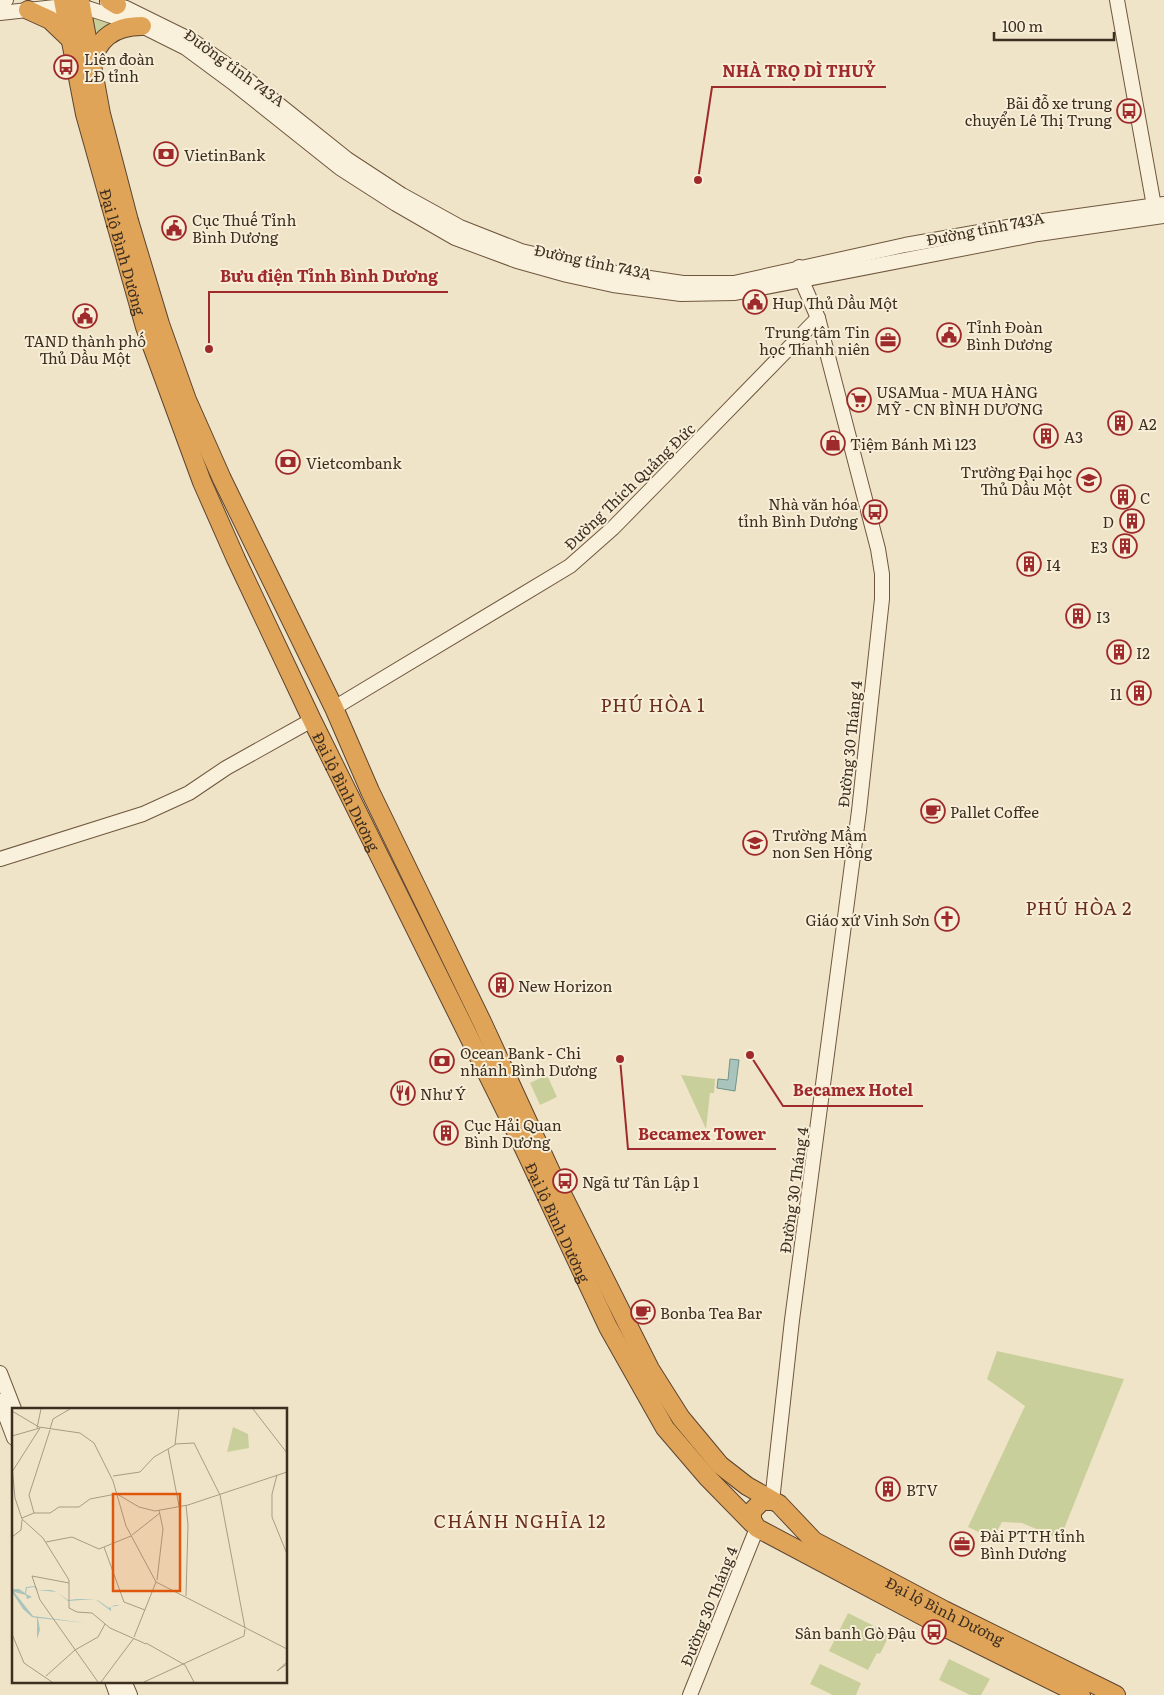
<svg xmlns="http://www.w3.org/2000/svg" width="1164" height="1695" font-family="Literata,serif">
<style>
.green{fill:#c9cf9b}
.water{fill:#a9c4bc;stroke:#6f938a}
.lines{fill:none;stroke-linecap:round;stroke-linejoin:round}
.secondary-casing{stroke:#6f573f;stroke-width:16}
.highway-casing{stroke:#5b4430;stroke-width:20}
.secondary{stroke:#faf1dc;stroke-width:14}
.highway{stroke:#e0a458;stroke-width:18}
.labels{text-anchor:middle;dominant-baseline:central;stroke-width:4;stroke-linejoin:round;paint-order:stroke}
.poi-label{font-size:15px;fill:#3d2e20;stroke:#f7eed8;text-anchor:start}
.street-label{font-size:15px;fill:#3d2e20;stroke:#f7eed8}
.quarter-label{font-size:18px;letter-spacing:1px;fill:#6b2e1e;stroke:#f7eed8}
.inset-road{fill:none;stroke:#a89b85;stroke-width:1}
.view{fill:#df570d;fill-opacity:0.15;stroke:#df570d;stroke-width:2.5}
.inset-edge{fill:none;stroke:#3d2e20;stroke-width:2.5}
.leader{fill:none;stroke:#9e2a2b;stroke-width:2}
.callout-dot{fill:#9e2a2b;stroke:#f7eed8;stroke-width:2}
.callout-label{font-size:16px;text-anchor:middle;font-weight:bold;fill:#9e2a2b;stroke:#f7eed8;stroke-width:4;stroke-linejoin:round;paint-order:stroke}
</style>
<rect width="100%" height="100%" fill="#f0e4c8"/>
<g class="green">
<path d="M 87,16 L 113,23 L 93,40 Z"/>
<path d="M 547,1075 L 557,1097 L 540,1105 L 530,1083 Z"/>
<path d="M 681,1075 L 715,1079 L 714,1093 L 710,1093 L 706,1129 Z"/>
<path d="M 997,1351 L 1124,1379 L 1060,1539 L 1022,1523 L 1002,1522 L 993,1539 L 968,1527 L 1025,1406 L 987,1379 Z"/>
<path d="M 848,1613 L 890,1634 L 880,1654 L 877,1653 L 868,1670 L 829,1651 Z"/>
<path d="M 949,1659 L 990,1679 L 981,1695 L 970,1695 L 939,1680 Z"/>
<path d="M 820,1664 L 861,1683 L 856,1695 L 833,1695 L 810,1684 Z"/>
</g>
<path class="water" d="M 730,1059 L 739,1060 L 735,1091 L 717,1088 L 718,1079 L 728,1080 Z"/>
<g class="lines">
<g class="secondary-casing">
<g id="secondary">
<path d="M 1117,0 L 1154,206"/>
<path d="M 0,1 L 6,0"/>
<path d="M 107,2 L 126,8 L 193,41 L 247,79 L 347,159 L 402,195 L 460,227 L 521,251 L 616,273 L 683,283 L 734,283 L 905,245 L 1036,222 L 1164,204"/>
<path d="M 81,6 L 142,26 L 186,48 L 232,82 L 340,168 L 396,204 L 455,238 L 517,261 L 567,275 L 613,285 L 681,294 L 735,293 L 1038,234 L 1164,216"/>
<path d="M 0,13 L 64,6"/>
<path d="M 334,708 L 570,566 L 613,528 L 667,473 L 818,318"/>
<path d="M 0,859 L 143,814 L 189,793 L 226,768 L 312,720"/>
<path d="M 0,1373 L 14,1409"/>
<path d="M 0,1401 L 14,1438"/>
<path d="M 772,1501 L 792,1320 L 859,811 L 882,599 L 882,574 L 878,549 L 818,318 L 802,281 L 799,267"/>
<path d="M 112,1681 L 117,1695"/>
<path d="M 124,1681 L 130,1695"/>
<path d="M 690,1695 L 757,1528"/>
</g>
</g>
<g class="highway-casing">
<g id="highway">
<path id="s1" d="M 63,0 L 85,114 L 145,327 L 202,482 L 236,559 L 312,720 L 521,1142 L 608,1327 L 665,1428 L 707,1477 L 753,1524"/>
<path id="s2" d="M 80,0 L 101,114 L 129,221 L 160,324 L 187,400 L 222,479 L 334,708 L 370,791 L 483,1024 L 550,1170 L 650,1369 L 681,1418 L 720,1465 L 747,1486 L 779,1504 L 814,1541 L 944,1610 L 1116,1695"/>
<path d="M 109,0 L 117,5"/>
<path d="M 28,10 L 50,20 L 71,40"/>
<path d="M 92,66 C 96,38 115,26 142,26"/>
<path d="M 772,1501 L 762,1501 L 752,1511 L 752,1520 L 757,1528 L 936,1623 L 1081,1695"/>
</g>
</g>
<use href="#secondary" class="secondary"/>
<use href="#highway" class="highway"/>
</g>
<defs>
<g id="bus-ring" transform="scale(1.25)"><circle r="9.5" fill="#f7eed8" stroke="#9e2a2b" stroke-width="1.5"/><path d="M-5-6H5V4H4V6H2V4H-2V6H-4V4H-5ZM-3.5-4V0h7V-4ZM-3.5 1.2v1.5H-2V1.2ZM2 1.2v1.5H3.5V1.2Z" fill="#9e2a2b"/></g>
<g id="bank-ring" transform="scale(1.25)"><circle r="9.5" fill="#f7eed8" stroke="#9e2a2b" stroke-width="1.5"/><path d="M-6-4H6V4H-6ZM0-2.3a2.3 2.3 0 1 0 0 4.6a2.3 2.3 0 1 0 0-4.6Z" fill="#9e2a2b"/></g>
<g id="civic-ring" transform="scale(1.25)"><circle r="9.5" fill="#f7eed8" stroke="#9e2a2b" stroke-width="1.5"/><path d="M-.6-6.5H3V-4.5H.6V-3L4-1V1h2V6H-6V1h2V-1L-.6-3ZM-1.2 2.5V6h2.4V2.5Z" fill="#9e2a2b"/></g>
<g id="office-ring" transform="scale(1.25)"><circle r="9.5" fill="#f7eed8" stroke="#9e2a2b" stroke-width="1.5"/><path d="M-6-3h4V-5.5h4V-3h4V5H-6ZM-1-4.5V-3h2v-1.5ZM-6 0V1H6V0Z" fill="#9e2a2b"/></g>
<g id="supermarket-ring" transform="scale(1.25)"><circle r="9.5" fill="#f7eed8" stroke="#9e2a2b" stroke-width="1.5"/><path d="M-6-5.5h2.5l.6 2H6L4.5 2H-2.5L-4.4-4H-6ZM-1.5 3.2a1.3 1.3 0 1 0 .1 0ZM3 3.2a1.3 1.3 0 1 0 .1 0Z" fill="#9e2a2b"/></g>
<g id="building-ring" transform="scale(1.25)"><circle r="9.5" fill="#f7eed8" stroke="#9e2a2b" stroke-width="1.5"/><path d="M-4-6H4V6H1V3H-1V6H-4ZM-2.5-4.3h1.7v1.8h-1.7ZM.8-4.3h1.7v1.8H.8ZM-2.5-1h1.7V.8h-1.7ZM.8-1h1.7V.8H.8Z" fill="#9e2a2b"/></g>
<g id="shop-ring" transform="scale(1.25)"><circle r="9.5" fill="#f7eed8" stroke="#9e2a2b" stroke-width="1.5"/><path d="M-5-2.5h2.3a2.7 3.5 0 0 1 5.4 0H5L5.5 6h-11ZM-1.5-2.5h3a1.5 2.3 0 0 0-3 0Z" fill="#9e2a2b"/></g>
<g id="university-ring" transform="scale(1.25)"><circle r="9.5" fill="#f7eed8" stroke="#9e2a2b" stroke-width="1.5"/><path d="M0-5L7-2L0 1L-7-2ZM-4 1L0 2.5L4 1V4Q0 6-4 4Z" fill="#9e2a2b"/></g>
<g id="cafe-ring" transform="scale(1.25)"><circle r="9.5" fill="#f7eed8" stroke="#9e2a2b" stroke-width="1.5"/><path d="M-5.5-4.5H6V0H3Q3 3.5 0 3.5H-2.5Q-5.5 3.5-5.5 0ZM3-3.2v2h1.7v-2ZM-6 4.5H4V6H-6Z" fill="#9e2a2b"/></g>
<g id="school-ring" transform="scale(1.25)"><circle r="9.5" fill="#f7eed8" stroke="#9e2a2b" stroke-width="1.5"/><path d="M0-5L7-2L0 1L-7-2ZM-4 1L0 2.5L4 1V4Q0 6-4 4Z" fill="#9e2a2b"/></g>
<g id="church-ring" transform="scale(1.25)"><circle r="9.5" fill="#f7eed8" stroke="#9e2a2b" stroke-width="1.5"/><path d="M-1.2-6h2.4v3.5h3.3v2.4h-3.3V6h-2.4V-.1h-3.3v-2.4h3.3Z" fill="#9e2a2b"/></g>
<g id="restaurant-ring" transform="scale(1.25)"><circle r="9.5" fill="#f7eed8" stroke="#9e2a2b" stroke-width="1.5"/><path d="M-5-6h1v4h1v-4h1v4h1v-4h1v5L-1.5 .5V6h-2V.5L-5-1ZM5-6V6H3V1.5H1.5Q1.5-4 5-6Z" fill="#9e2a2b"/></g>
</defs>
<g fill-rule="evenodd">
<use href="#bus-ring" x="66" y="67"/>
<use href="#bus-ring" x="1129" y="111"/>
<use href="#bank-ring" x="166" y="154"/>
<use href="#civic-ring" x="174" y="228"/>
<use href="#civic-ring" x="755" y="302"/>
<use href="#civic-ring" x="85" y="316"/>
<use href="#civic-ring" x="949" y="335"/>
<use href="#office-ring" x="888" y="340"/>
<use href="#supermarket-ring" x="859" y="400"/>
<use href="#building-ring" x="1120" y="423"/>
<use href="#building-ring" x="1046" y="436"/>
<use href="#shop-ring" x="833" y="443"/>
<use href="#bank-ring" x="288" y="462"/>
<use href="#university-ring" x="1089" y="480"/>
<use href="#building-ring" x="1123" y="497"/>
<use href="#bus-ring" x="875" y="512"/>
<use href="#building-ring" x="1132" y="521"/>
<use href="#building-ring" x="1125" y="546"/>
<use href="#building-ring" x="1029" y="564"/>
<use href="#building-ring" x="1078" y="616"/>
<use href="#building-ring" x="1119" y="652"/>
<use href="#building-ring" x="1139" y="693"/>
<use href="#cafe-ring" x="933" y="811"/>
<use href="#school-ring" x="755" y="843"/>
<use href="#church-ring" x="947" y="919"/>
<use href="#building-ring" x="501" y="985"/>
<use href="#bank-ring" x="442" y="1061"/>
<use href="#restaurant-ring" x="403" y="1093"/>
<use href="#building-ring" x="446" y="1133"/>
<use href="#bus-ring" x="565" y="1181"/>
<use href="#cafe-ring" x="643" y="1312"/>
<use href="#building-ring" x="888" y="1489"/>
<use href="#office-ring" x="962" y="1544"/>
<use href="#bus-ring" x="934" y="1632"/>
</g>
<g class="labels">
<g class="poi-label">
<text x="84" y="58">Liên đoàn<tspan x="84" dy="17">LĐ tỉnh</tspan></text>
<text x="1112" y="102" text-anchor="end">Bãi đỗ xe trung<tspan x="1112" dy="17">chuyển Lê Thị Trung</tspan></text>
<text x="184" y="154">VietinBank</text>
<text x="192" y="219">Cục Thuế Tỉnh<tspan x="192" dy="17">Bình Dương</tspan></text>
<text x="772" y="302">Hup Thủ Dầu Một</text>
<text x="966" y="326">Tỉnh Đoàn<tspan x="966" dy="17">Bình Dương</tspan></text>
<text x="870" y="331" text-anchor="end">Trung tâm Tin<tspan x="870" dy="17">học Thanh niên</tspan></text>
<text x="85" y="340" text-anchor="middle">TAND thành phố<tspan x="85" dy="17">Thủ Dầu Một</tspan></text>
<text x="876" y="391">USAMua - MUA HÀNG<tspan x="876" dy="17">MỸ - CN BÌNH DƯƠNG</tspan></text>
<text x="1138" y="423">A2</text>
<text x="1064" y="436">A3</text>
<text x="850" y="443">Tiệm Bánh Mì 123</text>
<text x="306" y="462">Vietcombank</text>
<text x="1072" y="471" text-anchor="end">Trường Đại học<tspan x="1072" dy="17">Thủ Dầu Một</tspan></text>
<text x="1140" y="497">C</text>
<text x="858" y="503" text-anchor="end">Nhà văn hóa<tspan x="858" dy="17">tỉnh Bình Dương</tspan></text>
<text x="1114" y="521" text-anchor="end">D</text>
<text x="1108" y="546" text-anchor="end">E3</text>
<text x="1046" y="564">I4</text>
<text x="1096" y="616">I3</text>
<text x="1136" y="652">I2</text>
<text x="1122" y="693" text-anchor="end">I1</text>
<text x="950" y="811">Pallet Coffee</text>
<text x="772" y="834">Trường Mầm<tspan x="772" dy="17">non Sen Hồng</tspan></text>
<text x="930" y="919" text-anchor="end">Giáo xứ Vinh Sơn</text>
<text x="518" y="985">New Horizon</text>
<text x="460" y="1052">Ocean Bank - Chi<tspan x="460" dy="17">nhánh Bình Dương</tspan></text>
<text x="420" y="1093">Như Ý</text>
<text x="464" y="1124">Cục Hải Quan<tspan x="464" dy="17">Bình Dương</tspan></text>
<text x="582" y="1181">Ngã tư Tân Lập 1</text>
<text x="660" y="1312">Bonba Tea Bar</text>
<text x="906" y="1489">BTV</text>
<text x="980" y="1535">Đài PTTH tỉnh<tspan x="980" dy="17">Bình Dương</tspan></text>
<text x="916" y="1632" text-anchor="end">Sân banh Gò Đậu</text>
</g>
<g class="street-label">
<text transform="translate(235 67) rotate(36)">Đường tỉnh 743A</text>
<text transform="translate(985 228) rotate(-11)">Đường tỉnh 743A</text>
<text stroke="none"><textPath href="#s1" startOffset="259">Đại lộ Bình Dương</textPath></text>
<text transform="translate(593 261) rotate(12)">Đường tỉnh 743A</text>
<text transform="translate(629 486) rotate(-44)">Đường Thích Quảng Đức</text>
<text transform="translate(849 744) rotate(-84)">Đường 30 Tháng 4</text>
<text stroke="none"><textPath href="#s1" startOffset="844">Đại lộ Bình Dương</textPath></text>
<text transform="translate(793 1190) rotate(-82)">Đường 30 Tháng 4</text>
<text stroke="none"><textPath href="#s1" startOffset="1324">Đại lộ Bình Dương</textPath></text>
<text transform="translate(708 1606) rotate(-68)">Đường 30 Tháng 4</text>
<text stroke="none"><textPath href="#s2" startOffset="1878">Đại lộ Bình Dương</textPath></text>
</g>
<g class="quarter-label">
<text x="653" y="704">PHÚ HÒA 1</text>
<text x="1079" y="907">PHÚ HÒA 2</text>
<text x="520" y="1520">CHÁNH NGHĨA 12</text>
</g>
</g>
<g transform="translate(12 1408)">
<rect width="275" height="275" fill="#f0e4c8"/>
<path d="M 221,19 L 236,26 L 237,40 L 215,44 Z" fill="#c9cf9b"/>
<path d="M 23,178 L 26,182 L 39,182 L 45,184 L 56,192 L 65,191 L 83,191 L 87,193 L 97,200 L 103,197 L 108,197 L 99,199 L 99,203 L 83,191 L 56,193 L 45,184 L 25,182 L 22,179 L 15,180 L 14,186 L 20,189 L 15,191 L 14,187 L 2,184 L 21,208 L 74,215 L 26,210 L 28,222 L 25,231 L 25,210 L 20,209 L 11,201 L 0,184 L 0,181 L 7,181 L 13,185 L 14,179 Z" fill="#a9c4bc"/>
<path class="inset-road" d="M 241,1 L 275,45M 0,3 L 27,19 L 68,25 L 82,35 L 101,73 L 114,118 L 144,174 L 275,241M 25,20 L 29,1M 38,21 L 41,11 L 58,1M 0,28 L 28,20M 163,36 L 182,35 L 208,87 L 233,220M 156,41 L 167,98M 0,58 L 3,90 L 10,111 L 31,130 L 57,172 L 57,200 L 65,204 L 80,205 L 98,220 L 134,236M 0,64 L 28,20M 265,67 L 260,86 L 260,109 L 275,146M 101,68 L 128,64 L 142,49 L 163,37 L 167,1M 105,86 L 127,99 L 143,103 L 176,97 L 275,64M 174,97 L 176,117 L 174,188M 22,105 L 17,87 L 38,22M 10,110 L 22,105 L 38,105 L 47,99 L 67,99 L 78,91 L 104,86M 120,127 L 148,105M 0,129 L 9,122 L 10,112M 34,134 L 60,129 L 87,141 L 119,128M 92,139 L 112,194 L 133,202M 20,168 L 28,192 L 86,274M 20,168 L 57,175M 145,172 L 151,121 L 147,102M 0,226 L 12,255 L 40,274M 122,229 L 144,174M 134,235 L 173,257 L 182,274M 275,254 L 265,263 L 275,256M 34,268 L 63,242 L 86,229 L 93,216M 89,274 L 122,230M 132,274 L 232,228 L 233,221"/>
<path class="view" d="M 101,86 L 168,86 L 168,183 L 101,183 Z"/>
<rect width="275" height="275" class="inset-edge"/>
</g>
<path class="leader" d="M698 180L712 87H886M209 349L209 292H448M750 1055L783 1106H923M620 1059L628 1149H776"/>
<g class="callout-dot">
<circle cx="698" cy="180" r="5"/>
<circle cx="209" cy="349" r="5"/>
<circle cx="750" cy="1055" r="5"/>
<circle cx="620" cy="1059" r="5"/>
</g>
<g class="callout-label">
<text x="799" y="77">NHÀ TRỌ DÌ THUỶ</text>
<text x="329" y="282">Bưu điện Tỉnh Bình Dương</text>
<text x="853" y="1096">Becamex Hotel</text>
<text x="702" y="1140">Becamex Tower</text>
</g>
<path d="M994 32v8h120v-8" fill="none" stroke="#3d2e20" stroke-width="2.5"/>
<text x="1002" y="32" font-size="15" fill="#3d2e20" stroke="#f7eed8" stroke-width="4" paint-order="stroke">100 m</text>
</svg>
